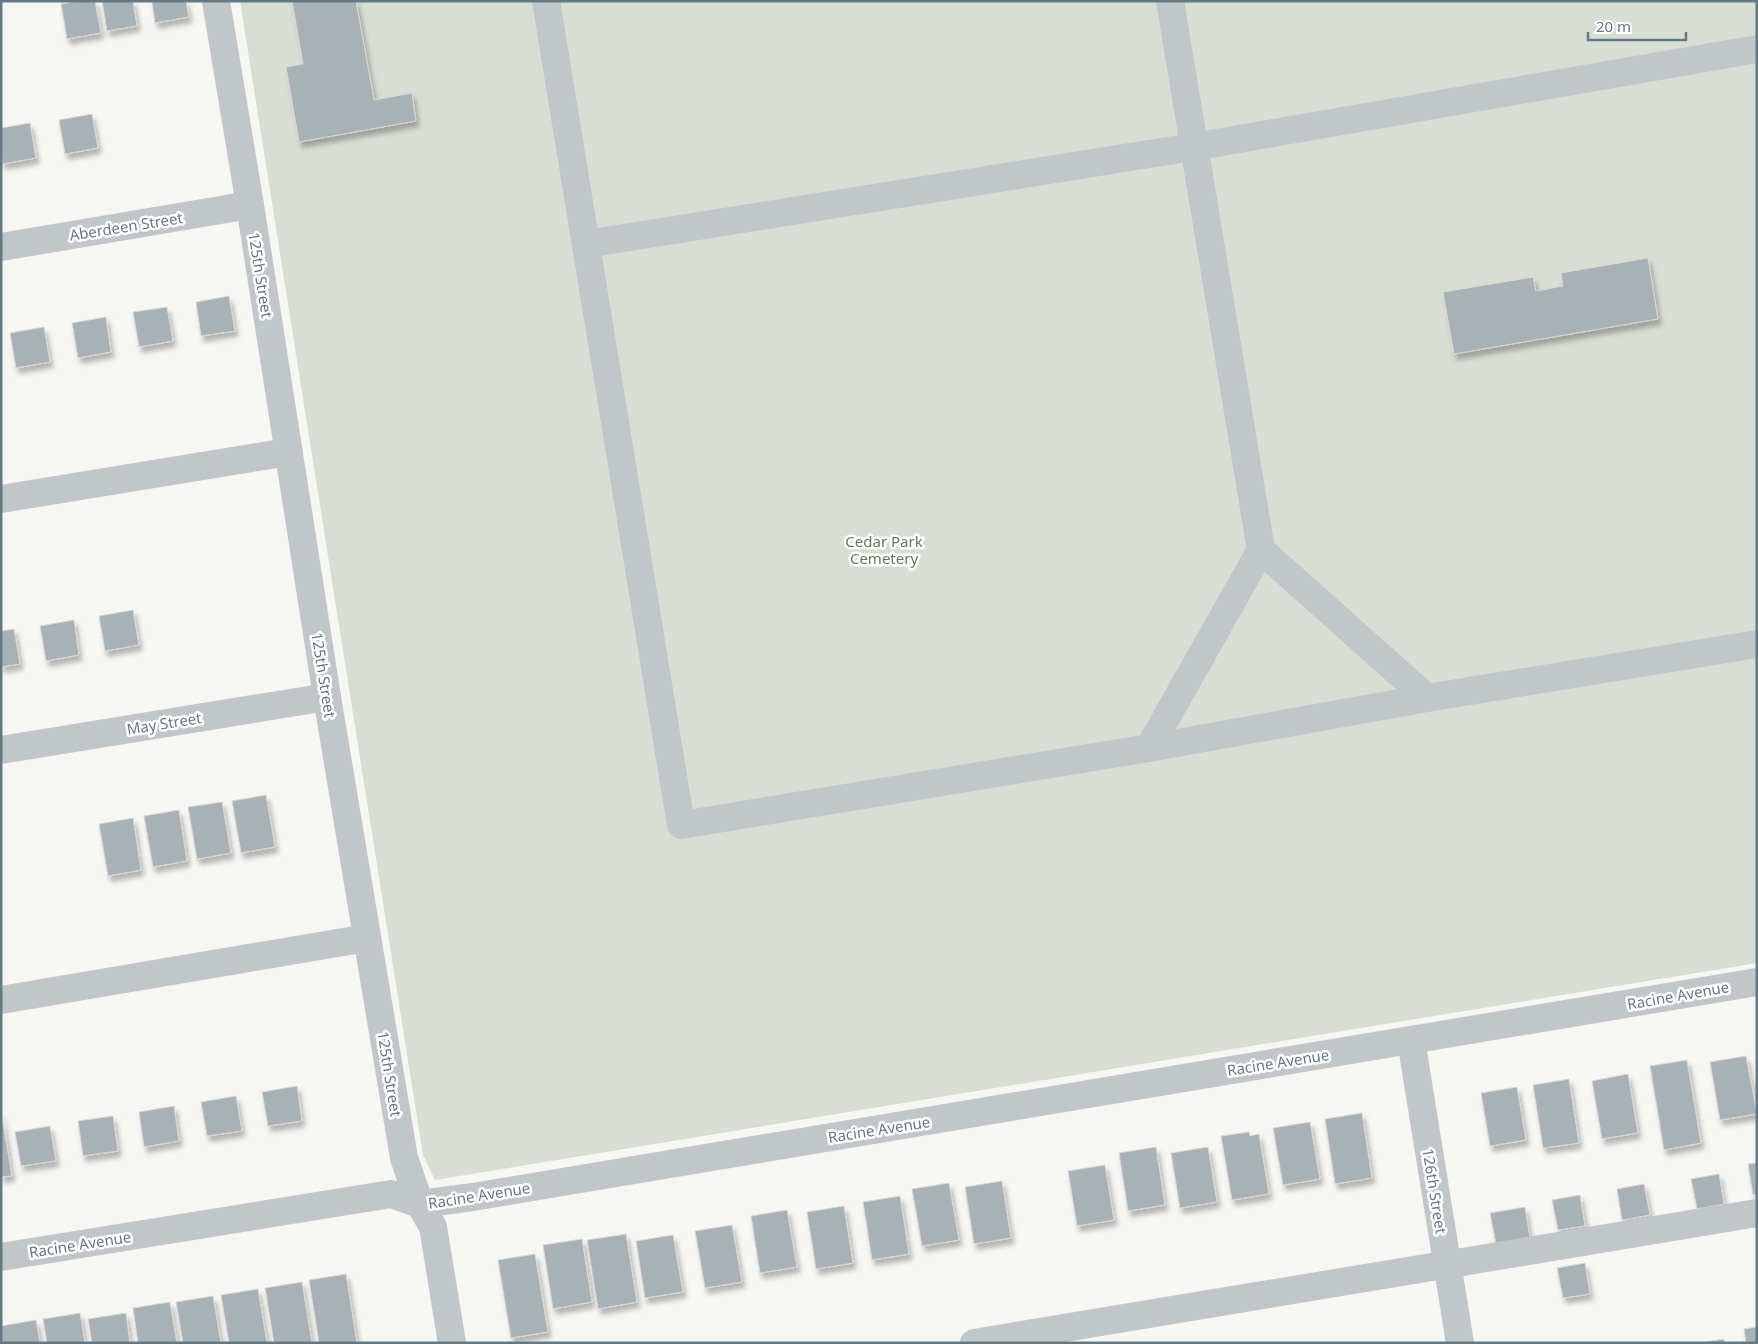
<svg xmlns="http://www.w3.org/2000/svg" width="1758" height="1344" font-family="'Noto Sans',sans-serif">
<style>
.green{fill:#d8ded4}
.building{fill:#a8b2b6;stroke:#d8d8d5;filter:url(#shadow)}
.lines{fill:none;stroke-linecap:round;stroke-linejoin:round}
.minor{stroke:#c1c7c9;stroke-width:28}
.labels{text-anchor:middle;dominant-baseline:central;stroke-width:5;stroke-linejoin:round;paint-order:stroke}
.street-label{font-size:15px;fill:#647985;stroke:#fff}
.park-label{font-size:15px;fill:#66775f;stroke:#fff}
</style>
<defs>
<filter id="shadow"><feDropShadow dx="3" dy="5.5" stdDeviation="2.5" flood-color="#0004"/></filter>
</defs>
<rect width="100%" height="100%" fill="#f6f6f3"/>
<path class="green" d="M 240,1 L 1757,1 L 1757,963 L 435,1180 L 423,1155 Z"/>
<g class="building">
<path d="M 79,1 L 95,1 L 101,33 L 67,39 L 61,4 Z"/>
<path d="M 102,1 L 133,1 L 137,26 L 107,31 Z"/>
<path d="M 152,1 L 186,1 L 189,17 L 155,23 Z"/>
<path d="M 292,1 L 356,1 L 374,100 L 412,93 L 416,121 L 299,142 L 286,67 L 303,64 Z"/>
<path d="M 92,114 L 98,148 L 65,154 L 59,120 Z"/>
<path d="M 30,123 L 36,158 L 2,164 L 1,128 Z"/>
<path d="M 1648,258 L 1658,319 L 1454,354 L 1443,292 L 1533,277 L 1536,291 L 1563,286 L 1561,273 Z"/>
<path d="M 229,296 L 235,331 L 201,336 L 196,302 Z"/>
<path d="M 167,307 L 173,341 L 139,347 L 133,312 Z"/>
<path d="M 106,317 L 111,352 L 78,358 L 72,323 Z"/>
<path d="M 44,327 L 50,362 L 16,368 L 10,333 Z"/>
<path d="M 133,610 L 139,645 L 105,651 L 99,616 Z"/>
<path d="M 74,620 L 79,655 L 46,661 L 40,626 Z"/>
<path d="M 14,629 L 20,664 L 1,667 L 1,631 Z"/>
<path d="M 266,795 L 275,847 L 241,853 L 232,801 Z"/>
<path d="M 222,802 L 231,853 L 197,859 L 188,807 Z"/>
<path d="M 179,810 L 187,861 L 153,867 L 144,816 Z"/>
<path d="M 133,818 L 141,870 L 108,876 L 99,824 Z"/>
<path d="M 1746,1056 L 1757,1114 L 1720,1120 L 1710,1062 Z"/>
<path d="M 1687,1060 L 1701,1143 L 1664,1150 L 1650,1066 Z"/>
<path d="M 1628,1074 L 1638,1133 L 1602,1139 L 1592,1081 Z"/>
<path d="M 1569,1079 L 1579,1143 L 1543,1148 L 1533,1085 Z"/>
<path d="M 297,1086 L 302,1121 L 268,1126 L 262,1092 Z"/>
<path d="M 1517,1087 L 1526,1140 L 1490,1146 L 1481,1093 Z"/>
<path d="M 236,1096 L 242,1131 L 207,1136 L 201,1102 Z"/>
<path d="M 174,1106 L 179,1141 L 144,1147 L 139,1112 Z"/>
<path d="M 1,1112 L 12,1176 L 1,1177 Z"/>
<path d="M 1362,1113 L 1372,1178 L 1335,1184 L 1325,1119 Z"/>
<path d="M 113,1116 L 118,1151 L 83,1156 L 78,1121 Z"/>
<path d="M 1310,1122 L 1320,1179 L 1283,1185 L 1273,1128 Z"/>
<path d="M 50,1126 L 56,1161 L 21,1166 L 15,1132 Z"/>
<path d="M 1249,1132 L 1250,1136 L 1259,1134 L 1269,1194 L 1232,1200 L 1221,1136 Z"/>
<path d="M 1156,1147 L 1165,1205 L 1128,1211 L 1119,1153 Z"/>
<path d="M 1208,1147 L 1217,1202 L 1180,1208 L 1171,1153 Z"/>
<path d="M 1757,1163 L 1757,1194 L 1753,1195 L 1748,1164 Z"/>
<path d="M 1105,1165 L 1114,1220 L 1077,1226 L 1068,1171 Z"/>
<path d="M 1719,1174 L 1724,1204 L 1697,1209 L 1691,1179 Z"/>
<path d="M 1002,1181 L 1011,1238 L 974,1244 L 965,1187 Z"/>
<path d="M 949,1183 L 959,1240 L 922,1246 L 912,1189 Z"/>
<path d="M 1644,1184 L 1650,1215 L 1622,1220 L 1617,1189 Z"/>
<path d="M 1580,1195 L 1585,1226 L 1558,1230 L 1552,1200 Z"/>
<path d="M 900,1196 L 909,1254 L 872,1260 L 863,1202 Z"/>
<path d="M 844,1206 L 853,1263 L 816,1269 L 807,1212 Z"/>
<path d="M 1525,1207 L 1530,1238 L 1496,1244 L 1490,1213 Z"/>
<path d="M 787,1210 L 797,1267 L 760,1273 L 751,1216 Z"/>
<path d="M 732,1225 L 742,1282 L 705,1288 L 695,1231 Z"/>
<path d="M 626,1234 L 637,1302 L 598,1309 L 587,1240 Z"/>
<path d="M 673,1235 L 683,1292 L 645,1298 L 636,1241 Z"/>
<path d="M 582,1239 L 592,1302 L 553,1309 L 543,1245 Z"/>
<path d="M 535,1254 L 548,1332 L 511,1338 L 498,1260 Z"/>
<path d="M 1585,1263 L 1590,1294 L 1563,1298 L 1557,1268 Z"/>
<path d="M 346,1274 L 357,1343 L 319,1343 L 309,1280 Z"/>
<path d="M 302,1282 L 312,1343 L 274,1343 L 265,1288 Z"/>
<path d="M 258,1289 L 267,1343 L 229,1343 L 221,1295 Z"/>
<path d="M 213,1296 L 221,1343 L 183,1343 L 176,1302 Z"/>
<path d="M 170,1302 L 177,1343 L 138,1343 L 133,1308 Z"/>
<path d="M 80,1313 L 85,1343 L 47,1343 L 43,1319 Z"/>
<path d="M 126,1313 L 130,1343 L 92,1343 L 88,1319 Z"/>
<path d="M 36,1320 L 40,1343 L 2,1343 L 1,1326 Z"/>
<path d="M 1757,1327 L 1757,1343 L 1746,1343 L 1744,1329 Z"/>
<path d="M 1724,1339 L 1724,1343 L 1699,1343 Z"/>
</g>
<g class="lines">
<g class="minor">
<path d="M 216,1 L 250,205 L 327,697 L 404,1158 L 420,1204 L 433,1227 L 452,1343"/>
<path d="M 546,1 L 681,825 L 1149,748 L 1427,698 L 1757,644"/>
<path d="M 1170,1 L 1261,550 L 1427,698"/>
<path d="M 586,244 L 1193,147 L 1757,49"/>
<path d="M 1,247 L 250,205"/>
<path d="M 1,499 L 288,452"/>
<path d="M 1149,748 L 1261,550"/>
<path d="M 1,750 L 327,697"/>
<path d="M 1,1000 L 367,938"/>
<path d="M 1411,1040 L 1460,1343"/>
<path d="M 1,1257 L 391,1194 L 420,1204 L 473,1197 L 1757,982"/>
<path d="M 974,1343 L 1757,1213"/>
</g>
</g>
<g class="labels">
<g class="street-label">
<text transform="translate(126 226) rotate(-9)">Aberdeen Street</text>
<text transform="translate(261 275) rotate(81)">125th Street</text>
<text transform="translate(324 675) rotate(81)">125th Street</text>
<text transform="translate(164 723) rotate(-9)">May Street</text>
<text transform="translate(1678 995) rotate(-10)">Racine Avenue</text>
<text transform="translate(1278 1062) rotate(-9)">Racine Avenue</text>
<text transform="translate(390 1074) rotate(81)">125th Street</text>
<text transform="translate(879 1129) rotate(-9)">Racine Avenue</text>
<text transform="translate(1435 1191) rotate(81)">126th Street</text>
<text transform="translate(479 1195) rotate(-9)">Racine Avenue</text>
<text transform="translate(80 1244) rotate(-9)">Racine Avenue</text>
</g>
<g class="park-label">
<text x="884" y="541">Cedar Park<tspan x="884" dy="17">Cemetery</tspan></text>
</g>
</g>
<rect width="1758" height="1344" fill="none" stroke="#647985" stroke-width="5"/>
<path d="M1588 32v8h98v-8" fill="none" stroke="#647985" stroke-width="2.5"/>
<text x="1596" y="32" font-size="15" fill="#647985" stroke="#ffffff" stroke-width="4" paint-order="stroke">20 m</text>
</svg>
